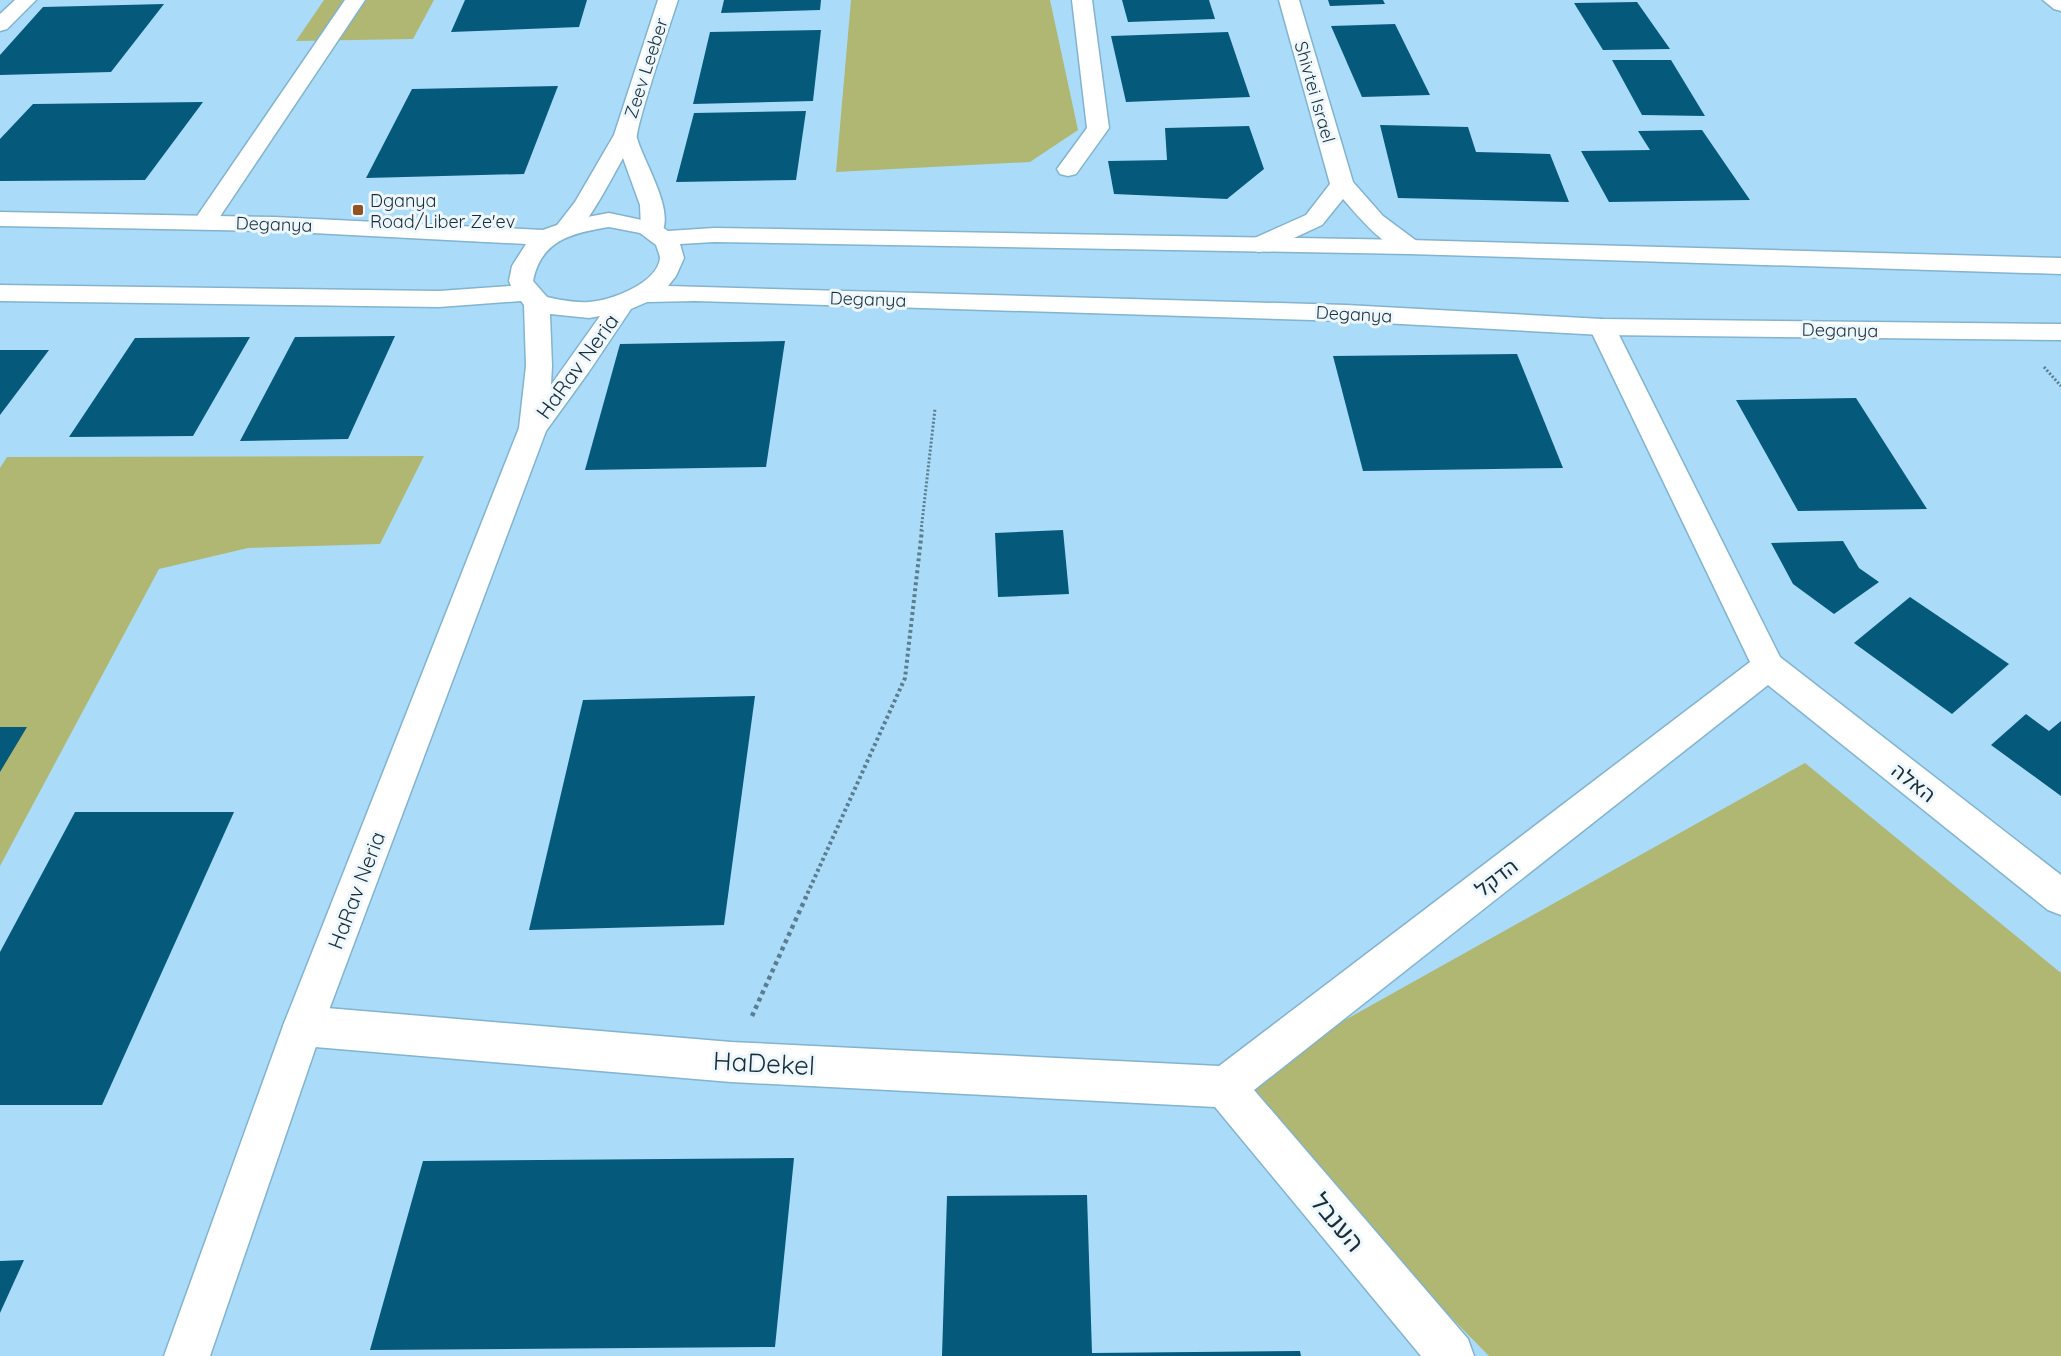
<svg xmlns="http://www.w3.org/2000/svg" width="2061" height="1356" font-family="Quicksand,Heebo,sans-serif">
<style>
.green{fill:#afb772}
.building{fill:#05597b}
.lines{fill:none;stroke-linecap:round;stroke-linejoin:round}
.street-casing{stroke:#82b3cf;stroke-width:3}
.secondary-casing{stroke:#82b3cf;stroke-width:3}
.path-far2{stroke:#5c7d90;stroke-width:3;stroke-dasharray:2 2;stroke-linecap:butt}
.path-far1{stroke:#5c7d90;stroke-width:4;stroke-dasharray:3 3;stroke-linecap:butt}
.path{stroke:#5c7d90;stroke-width:4.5;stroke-dasharray:4 4;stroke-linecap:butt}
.street{fill:#fff;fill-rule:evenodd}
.secondary{fill:#fff;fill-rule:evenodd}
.poi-dot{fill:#945220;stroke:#edf7fd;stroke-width:2}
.labels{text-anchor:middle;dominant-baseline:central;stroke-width:6;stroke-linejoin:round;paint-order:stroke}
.far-street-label{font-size:18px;fill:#1a2e39;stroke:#edf7fd}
.far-poi-label{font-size:18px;fill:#1a2e39;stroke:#edf7fd;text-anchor:start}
.street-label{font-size:21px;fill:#1a2e39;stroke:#edf7fd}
.near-street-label{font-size:26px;fill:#1a2e39;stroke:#edf7fd}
</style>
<rect width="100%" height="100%" fill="#aadcf9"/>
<g class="green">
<path d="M 324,0 L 434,0 L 413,39 L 296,41 Z"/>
<path d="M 851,0 L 1050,0 L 1078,130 L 1030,162 L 836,172 Z"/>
<path d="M 424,456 L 380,544 L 248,548 L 159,569 L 0,866 L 0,468 L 7,457 Z"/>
<path d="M 1805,763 L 2061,973 L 2061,1356 L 1489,1356 L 1225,1087 Z"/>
</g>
<g class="building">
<path d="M 465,0 L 587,0 L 579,27 L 451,32 Z"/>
<path d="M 724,0 L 821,0 L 820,10 L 721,13 Z"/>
<path d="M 1122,0 L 1209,0 L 1215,19 L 1128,22 Z"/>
<path d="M 1328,0 L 1383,0 L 1385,4 L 1330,6 Z"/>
<path d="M 1637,2 L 1670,49 L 1603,50 L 1574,3 Z"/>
<path d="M 164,4 L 111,72 L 0,75 L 0,55 L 43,7 Z"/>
<path d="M 1395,24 L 1430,95 L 1362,97 L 1331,26 Z"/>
<path d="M 821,30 L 813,101 L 693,104 L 710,32 Z"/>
<path d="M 1228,32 L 1250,97 L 1126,102 L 1111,36 Z"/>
<path d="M 1612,60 L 1671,60 L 1705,116 L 1642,115 Z"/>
<path d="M 558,86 L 524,174 L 366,178 L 412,89 Z"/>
<path d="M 203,102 L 145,180 L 0,181 L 0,139 L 33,104 Z"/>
<path d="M 806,111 L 796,180 L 676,182 L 694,113 Z"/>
<path d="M 1380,125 L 1468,127 L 1476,152 L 1550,154 L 1569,202 L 1398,198 Z"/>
<path d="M 1249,126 L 1264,169 L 1227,199 L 1114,194 L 1108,161 L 1167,160 L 1165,128 Z"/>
<path d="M 1702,130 L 1750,200 L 1609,202 L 1581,151 L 1650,150 L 1638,131 Z"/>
<path d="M 395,336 L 348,439 L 240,441 L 295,337 Z"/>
<path d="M 250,337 L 193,436 L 69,437 L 135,338 Z"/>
<path d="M 785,341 L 766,467 L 585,470 L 620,344 Z"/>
<path d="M 0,350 L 49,350 L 0,415 Z"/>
<path d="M 1517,354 L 1563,468 L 1363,471 L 1333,356 Z"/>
<path d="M 1856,398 L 1927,509 L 1798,511 L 1736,400 Z"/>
<path d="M 1063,530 L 1069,594 L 998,597 L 995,533 Z"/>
<path d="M 1843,541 L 1859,568 L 1879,582 L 1834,614 L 1793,584 L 1771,543 Z"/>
<path d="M 1910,597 L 2009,664 L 1952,714 L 1854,643 Z"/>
<path d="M 755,696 L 724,925 L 529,930 L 583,700 Z"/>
<path d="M 2026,714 L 2049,731 L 2061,721 L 2061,796 L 1991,745 Z"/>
<path d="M 0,727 L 27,727 L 0,772 Z"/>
<path d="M 75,812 L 234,812 L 102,1105 L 0,1105 L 0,952 Z"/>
<path d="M 794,1158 L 775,1347 L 370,1350 L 423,1161 Z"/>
<path d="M 1087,1195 L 1092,1353 L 1300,1351 L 1301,1356 L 942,1356 L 947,1196 Z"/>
<path d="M 24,1260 L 0,1313 L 0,1261 Z"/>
</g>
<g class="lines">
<g class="street-casing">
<g id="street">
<path d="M 15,0 L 36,0 L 7,29 L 0,31 L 0,14 Z"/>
<path d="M 345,0 L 365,0 L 213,227 L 205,229 L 197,227 L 193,222 Z"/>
<path d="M 658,0 L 678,0 C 672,18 635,129 637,138 C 643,161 676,212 661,234 L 653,236 L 645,234 L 641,229 L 640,205 L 623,158 C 614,174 586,229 572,235 C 567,237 563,235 558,234 L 554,229 L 575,202 L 614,135 Z"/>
<path d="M 1072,0 L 1092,0 L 1109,128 L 1076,174 L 1068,176 L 1060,174 L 1057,169 L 1087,128 Z"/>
<path d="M 1279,0 L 1299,0 L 1353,182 L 1383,216 L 1418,242 L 1421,247 L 1418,252 C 1392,259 1359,217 1343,199 L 1322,225 L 1268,250 L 1259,252 L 1250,250 L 1247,245 L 1250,240 L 1306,215 L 1330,184 Z"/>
<path d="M 1602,319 L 1611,321 L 1615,327 L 1780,657 L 2061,875 L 2061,915 L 2048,910 L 1768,685 L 1254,1090 L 1468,1339 L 1474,1356 L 1421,1356 L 1215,1107 L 731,1082 L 303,1046 L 289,1040 L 283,1026 L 289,1012 L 303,1006 L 731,1042 L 1219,1066 L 1750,662 L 1589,327 L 1593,321 Z"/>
</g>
</g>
<g class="secondary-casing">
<g id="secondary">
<path d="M 2043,0 L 2061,0 L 2061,11 L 2054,9 Z"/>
<path d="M 0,212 L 274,217 L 543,230 L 571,220 L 609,213 L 656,223 L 668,231 L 714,228 L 1409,240 L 2061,258 L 2061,274 L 1409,254 L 714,242 L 680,244 L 684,258 L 676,276 L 668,286 L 1346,305 L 1602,319 L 2061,324 L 2061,340 L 1602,335 L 1346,321 L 695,301 L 647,302 L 631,309 L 588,373 L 546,431 L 323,1026 L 210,1356 L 164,1356 L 283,1026 L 519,428 L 526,366 L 524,305 L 521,301 L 439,307 L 0,301 L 0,285 L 439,291 L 511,286 L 509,281 L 512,266 L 526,244 L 274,231 L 0,226 ZM 609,227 L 640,233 L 656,245 C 657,248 660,255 660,258 C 658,283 610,301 589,302 C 575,303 560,300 547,297 L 533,281 C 541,240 572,233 609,227 ZM 550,314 L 589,318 L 600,316 L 551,385 L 552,366 Z"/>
</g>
</g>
<g class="path-far2">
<path d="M 2044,367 L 2061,386"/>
<path d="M 921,531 L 935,409"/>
</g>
<path class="path-far1" d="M 805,899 L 905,678 L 922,530"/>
<path class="path" d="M 752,1016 L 806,897"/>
<use href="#street" class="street"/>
<use href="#secondary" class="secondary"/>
</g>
<rect class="poi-dot" x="352" y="204" width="12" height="12" rx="3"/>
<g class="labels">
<g class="far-street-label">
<text transform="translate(646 68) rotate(-72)">Zeev Leeber</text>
<text transform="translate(1315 92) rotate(74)">Shivtei Israel</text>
<text transform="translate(274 224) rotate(2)">Deganya</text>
<text transform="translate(868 299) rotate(2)">Deganya</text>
<text transform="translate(1354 314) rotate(3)">Deganya</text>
<text transform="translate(1840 330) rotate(1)">Deganya</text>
</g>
<g class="far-poi-label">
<text x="370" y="200">Dganya<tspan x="370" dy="21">Road/Liber Ze'ev</tspan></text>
</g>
<g class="street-label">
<text transform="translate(577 366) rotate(-54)">HaRav Neria</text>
<text transform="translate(1914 782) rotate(38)">האלה</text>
<text transform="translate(1496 877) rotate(-38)">הדקל</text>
<text transform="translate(356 890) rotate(-69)">HaRav Neria</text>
</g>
<g class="near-street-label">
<text transform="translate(764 1063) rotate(3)">HaDekel</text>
<text transform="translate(1338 1222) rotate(50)">הענבל</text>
</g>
</g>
</svg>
